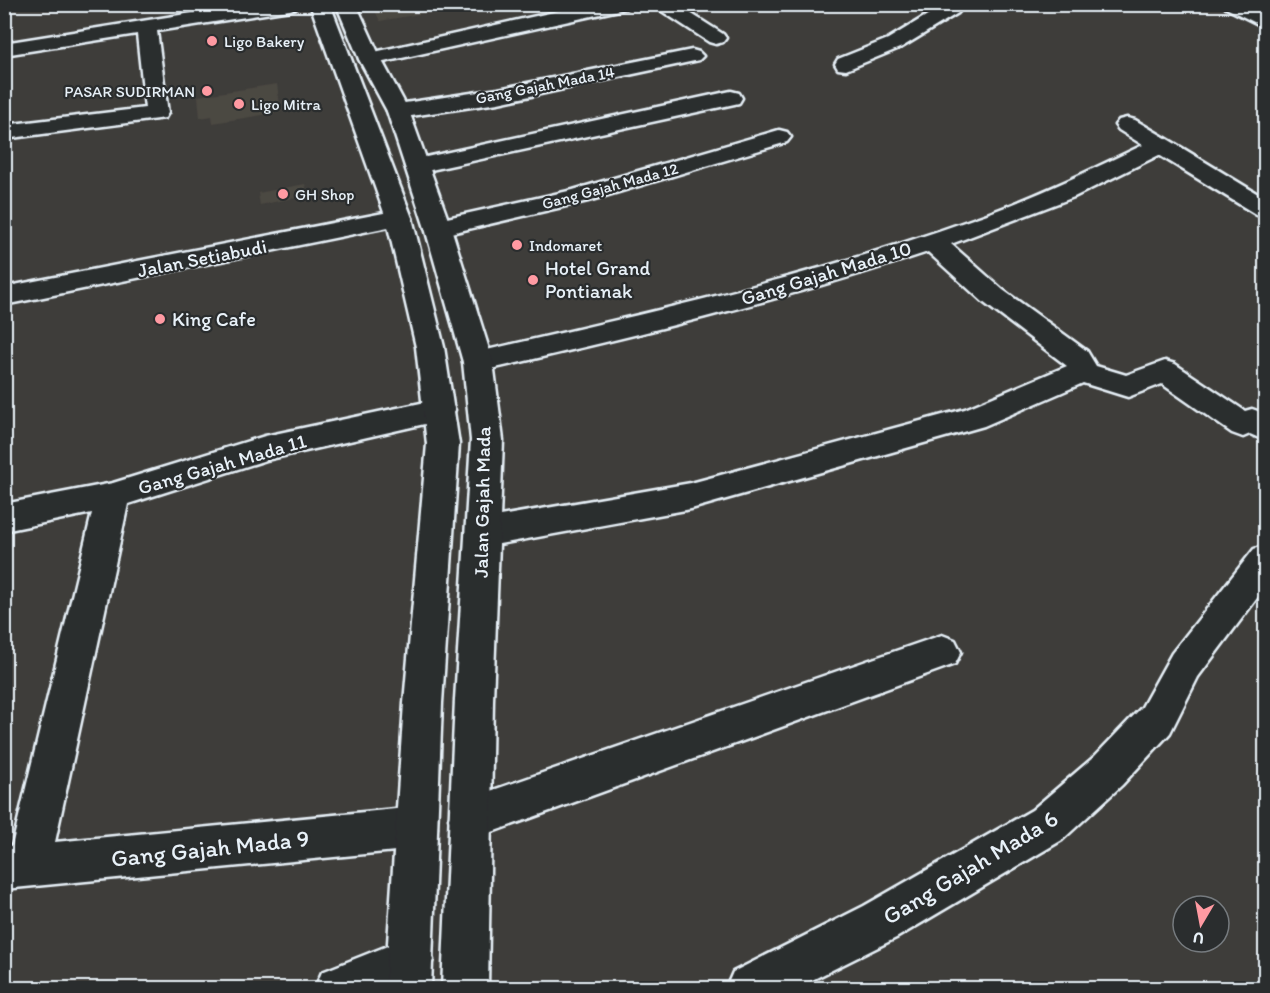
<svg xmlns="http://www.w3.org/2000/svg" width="1270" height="993" font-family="Itim,sans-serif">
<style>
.built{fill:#4c4842}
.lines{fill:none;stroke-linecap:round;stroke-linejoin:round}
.minor-casing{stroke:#e8f1f8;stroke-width:5}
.tertiary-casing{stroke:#e8f1f8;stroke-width:5}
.minor{fill:#2a2d2e;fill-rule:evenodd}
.tertiary{fill:#2a2d2e;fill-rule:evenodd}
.poi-dot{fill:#ff9aa2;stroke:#2a2d2e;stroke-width:2}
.labels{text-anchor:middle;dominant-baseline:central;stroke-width:4.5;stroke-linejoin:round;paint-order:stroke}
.far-poi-label{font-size:16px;fill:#e8f1f8;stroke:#2a2d2e;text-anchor:start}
.far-street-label{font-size:16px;fill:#e8f1f8;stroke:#2a2d2e}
.street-label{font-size:20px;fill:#e8f1f8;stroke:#2a2d2e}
.poi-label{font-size:20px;fill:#e8f1f8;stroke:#2a2d2e;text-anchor:start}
.near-street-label{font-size:24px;fill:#e8f1f8;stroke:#2a2d2e}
</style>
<rect width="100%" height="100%" fill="#3e3d3a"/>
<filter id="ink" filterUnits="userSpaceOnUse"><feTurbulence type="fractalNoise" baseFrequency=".0167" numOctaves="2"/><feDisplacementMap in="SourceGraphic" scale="12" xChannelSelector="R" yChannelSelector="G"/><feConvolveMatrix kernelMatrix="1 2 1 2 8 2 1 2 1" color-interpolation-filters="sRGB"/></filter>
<g filter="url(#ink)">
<g class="built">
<path d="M 372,5 L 439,5 L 442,10 L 380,21 Z"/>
<path d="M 277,84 L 281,112 L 213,123 L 212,116 L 200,118 L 198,96 Z"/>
<path d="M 305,184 L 308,195 L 260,205 L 258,193 Z"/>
</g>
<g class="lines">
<g class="minor-casing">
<g id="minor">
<path d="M 249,4 L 300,4 L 297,8 L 290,10 L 157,31 L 168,113 L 165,118 L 4,139 L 4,125 L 145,108 L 137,34 L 4,55 L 4,43 Z"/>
<path d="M 590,4 L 629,4 L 626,8 L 619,10 L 370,65 L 362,64 L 359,59 L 362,54 L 370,53 Z"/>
<path d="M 651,4 L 676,4 L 723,34 L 726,38 L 723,42 L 716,44 L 709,42 Z"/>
<path d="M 957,4 L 961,9 L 958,13 L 902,47 L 846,70 L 838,69 L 835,64 L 838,59 L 888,39 L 944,5 Z"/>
<path d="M 1223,4 L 1249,4 L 1266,14 L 1266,28 L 1226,8 Z"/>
<path d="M 692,50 L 699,52 L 703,56 L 699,60 L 498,103 L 398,118 L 390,116 L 387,111 L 390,106 L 398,104 L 498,89 Z"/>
<path d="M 731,91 L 739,93 L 742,98 L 739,103 L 417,173 L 408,171 L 405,166 L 408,161 L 417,159 Z"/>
<path d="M 1127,118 L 1135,120 L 1169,140 L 1266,199 L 1266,218 L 1257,215 L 1159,155 L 1074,197 L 951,244 L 1003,290 L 1087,351 L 1096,366 L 1126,375 L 1165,361 L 1175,364 L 1245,411 L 1252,409 L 1266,414 L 1266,441 L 1250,434 L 1243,437 L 1232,433 L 1162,384 L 1128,397 L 1083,383 L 984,426 L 691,509 L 483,547 L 471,543 L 466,533 L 471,523 L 483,519 L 691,483 L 965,409 L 1067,366 L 983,302 L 928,252 C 781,301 629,337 478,372 L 468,369 L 463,362 L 468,355 L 478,352 C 644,314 812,277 973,219 C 1031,199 1087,172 1143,145 L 1119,130 L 1115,125 L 1119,120 Z"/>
<path d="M 779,130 L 787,132 L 791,137 L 787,142 L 588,201 L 438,236 L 429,234 L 425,228 L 429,222 L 573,190 Z"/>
<path d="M 399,210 L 408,213 L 412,218 L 408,223 L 4,305 L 4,287 Z"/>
<path d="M 440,399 L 451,402 L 455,410 L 451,418 L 266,460 L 128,504 L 55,842 L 416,807 L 431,813 L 437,828 L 431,843 L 416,849 L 4,889 L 4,846 L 12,846 L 92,513 L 4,531 L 4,504 L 113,483 L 265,436 Z"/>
<path d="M 1266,545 L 1266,586 L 1198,677 L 1170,733 L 1122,785 L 1062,840 L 896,938 L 796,988 L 726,988 L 733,972 L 864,906 L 1032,810 L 1094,757 L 1142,707 L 1172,653 L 1254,549 Z"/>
<path d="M 942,635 L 955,640 L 961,652 L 955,664 L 470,840 L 455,834 L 449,819 L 455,804 L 470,798 Z"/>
<path d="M 410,937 L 426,944 L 433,960 L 426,976 L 395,988 L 315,988 L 322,972 Z"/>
</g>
</g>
<g class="tertiary-casing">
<g id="tertiary">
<path d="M 310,4 L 330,4 L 412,218 L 444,347 L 459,444 L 442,703 L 431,988 L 385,988 L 404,703 L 427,444 L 416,347 L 386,218 Z"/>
<path d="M 336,4 L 356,4 L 381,59 L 409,111 L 451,228 L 493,362 L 503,440 L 493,700 L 488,988 L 442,988 L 455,700 L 471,440 L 463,362 L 425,228 L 387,111 L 359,59 Z"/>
</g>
</g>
<use href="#minor" class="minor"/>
<use href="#tertiary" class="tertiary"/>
</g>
</g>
<g class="poi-dot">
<circle cx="212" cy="41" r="6"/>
<circle cx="207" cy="91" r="6"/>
<circle cx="239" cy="104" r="6"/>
<circle cx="283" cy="194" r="6"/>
<circle cx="517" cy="245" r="6"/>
<circle cx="533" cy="280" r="6"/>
<circle cx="160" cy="319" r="6"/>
</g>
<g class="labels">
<g class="far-poi-label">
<text x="224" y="41">Ligo Bakery</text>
<text x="195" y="91" text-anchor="end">PASAR SUDIRMAN</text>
<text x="251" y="104">Ligo Mitra</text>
<text x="295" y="194">GH Shop</text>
<text x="529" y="245">Indomaret</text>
</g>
<g class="far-street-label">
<text transform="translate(545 85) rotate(-11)">Gang Gajah Mada 14</text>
<text transform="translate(610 186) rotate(-15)">Gang Gajah Mada 12</text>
</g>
<g class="street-label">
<text transform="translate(202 258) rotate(-11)">Jalan Setiabudi</text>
<text transform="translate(826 273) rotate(-17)">Gang Gajah Mada 10</text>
<text transform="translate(222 464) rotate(-16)">Gang Gajah Mada 11</text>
<text transform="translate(482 502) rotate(-89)">Jalan Gajah Mada</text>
</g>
<g class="poi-label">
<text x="545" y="268">Hotel Grand<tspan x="545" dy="23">Pontianak</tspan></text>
<text x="172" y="319">King Cafe</text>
</g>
<g class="near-street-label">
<text transform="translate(210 848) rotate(-6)">Gang Gajah Mada 9</text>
<text transform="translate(970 867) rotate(-31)">Gang Gajah Mada 6</text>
</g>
</g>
<rect width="1270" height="993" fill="none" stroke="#2a2d2e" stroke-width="24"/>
<rect x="12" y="12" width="1246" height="969" fill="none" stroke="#e8f1f8" stroke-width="2" filter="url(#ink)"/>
<g transform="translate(1201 924) rotate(190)"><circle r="28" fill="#2a2d2e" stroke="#767b7f" stroke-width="1.5"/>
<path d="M0-4.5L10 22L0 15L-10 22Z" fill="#ff9aa2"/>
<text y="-9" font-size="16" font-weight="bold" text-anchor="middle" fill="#e8f1f8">U</text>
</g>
</svg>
